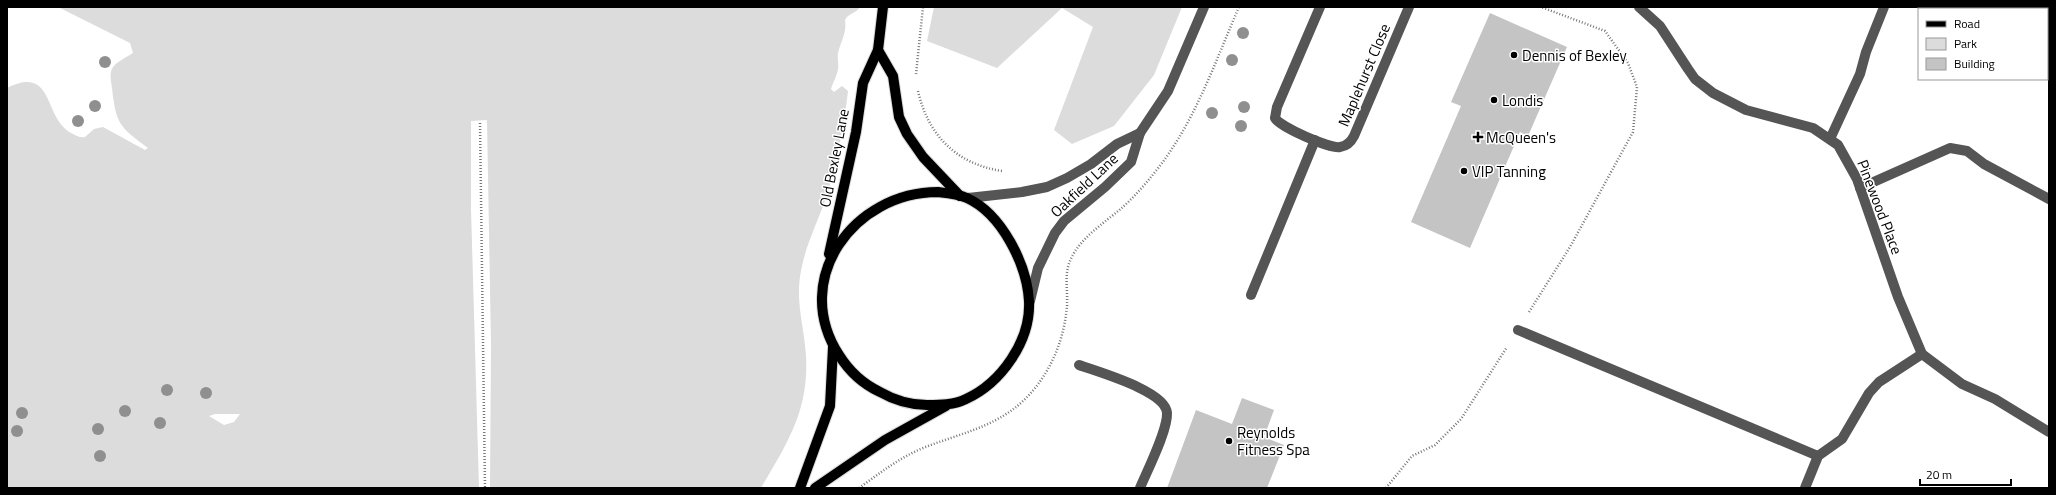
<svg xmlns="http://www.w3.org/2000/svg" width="2056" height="495" font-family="'Titillium Web',sans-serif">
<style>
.green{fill:#dcdcdc;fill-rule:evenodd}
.building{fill:#c4c4c4}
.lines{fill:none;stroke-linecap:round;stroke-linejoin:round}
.major-casing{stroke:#dbdbdb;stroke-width:12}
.path{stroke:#777;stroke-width:2.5;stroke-dasharray:1 2;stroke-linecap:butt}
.minor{stroke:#555;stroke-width:10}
.major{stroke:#000;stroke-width:10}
.tree{fill:#8f8f8f}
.poi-dot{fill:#000;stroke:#fff;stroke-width:1.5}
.labels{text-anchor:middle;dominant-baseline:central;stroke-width:3;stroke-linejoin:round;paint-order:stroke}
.poi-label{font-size:15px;fill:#000;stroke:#fff;text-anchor:start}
.street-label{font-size:15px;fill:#000;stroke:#fff}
</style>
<rect width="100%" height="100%" fill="#fff"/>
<g class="green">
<path d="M 58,7 L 860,7 C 856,14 848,13 845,20 C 847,33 841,41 838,53 C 837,58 839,63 838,69 C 837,76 833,82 831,89 L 834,92 L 842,86 L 848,91 C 844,126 837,162 827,195 C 819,219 807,242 802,266 C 794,300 804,323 806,356 C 809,411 787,443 761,488 L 490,488 L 491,345 L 487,120 L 471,121 L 471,209 L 479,488 L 7,488 L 7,88 C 56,64 42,120 73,134 C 77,136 80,138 85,137 L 94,129 L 103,127 L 145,150 L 148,148 C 120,127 116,125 112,88 C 111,81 109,73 113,67 C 118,61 127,57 133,53 L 130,43 ZM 215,414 L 240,414 L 234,422 L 224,425 L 209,416 Z"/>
<path d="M 934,7 L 1182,7 L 1154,75 L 1114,126 L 1072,144 L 1054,130 L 1093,27 L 1062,8 L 997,68 L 927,41 Z"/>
</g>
<g class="building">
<path d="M 1490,13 L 1567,47 L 1528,136 L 1520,132 L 1470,248 L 1411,222 L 1461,106 L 1451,102 Z"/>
<path d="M 1242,398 L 1274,410 L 1264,437 L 1284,445 L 1267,488 L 1167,488 L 1196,410 L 1232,424 Z"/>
</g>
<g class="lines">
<g class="major-casing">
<g id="major">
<path d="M 878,50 L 893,76 L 899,117 L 907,134 L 923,157 L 960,196"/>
<path d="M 938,192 C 947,193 958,194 967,198 C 1002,214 1027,265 1029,301 C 1031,341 1001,383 966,399 C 954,405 940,405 927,405 C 911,405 894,400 880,392 C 863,384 849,371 839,355 C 790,279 854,192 938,192 Z"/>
<path d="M 829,254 L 856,132 L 863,83 L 878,50 L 883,7"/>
<path d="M 800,488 L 830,406 L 833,347"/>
<path d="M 815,488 L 885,440 L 946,406"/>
</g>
</g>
<g class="path">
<path d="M 916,74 L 923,7"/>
<path d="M 918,91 C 928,135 956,164 1002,171"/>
<path d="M 480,123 L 485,488"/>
<path d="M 1529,312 L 1570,247 L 1633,132 L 1637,87 L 1628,63 L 1605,31 L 1541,7"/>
<path d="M 859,488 C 880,473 899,458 923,448 C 958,434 993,428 1022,402 C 1049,377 1064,342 1067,306 C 1068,292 1064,275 1070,261 C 1079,238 1106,222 1124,206 C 1137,194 1148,181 1159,167 C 1196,119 1215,62 1239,7"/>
<path d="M 1386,488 L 1412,456 L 1435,445 L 1461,419 L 1507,347"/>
</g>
<g class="minor">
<path d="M 1320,7 L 1277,107 L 1275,118 C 1280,127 1330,149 1340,147 C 1347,146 1351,142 1354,136 L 1409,7"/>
<path d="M 1639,7 L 1660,26 L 1688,69 L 1695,79 L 1713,93 L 1746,110 L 1813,128 L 1838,145 L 1857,179 L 1898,297 L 1922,354 L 1962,384 L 1995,399 L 2049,432"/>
<path d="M 2032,7 L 2037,9"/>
<path d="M 2047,13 L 2049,14"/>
<path d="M 1830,139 L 1860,74 L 1866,52 L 1884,7"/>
<path d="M 1860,188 L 1950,148 L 1967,151 L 1984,164 L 2049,199"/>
<path d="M 968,198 L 1022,192 L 1047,187 L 1067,178 L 1091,164 L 1117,144 L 1140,133"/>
<path d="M 1251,295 L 1315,140"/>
<path d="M 1030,301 L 1038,268 L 1055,233 L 1064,221 L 1105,187 L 1131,162 L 1140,133 L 1168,91 L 1204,7"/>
<path d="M 1518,330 L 1818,456"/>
<path d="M 1079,365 C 1098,372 1166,391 1167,413 C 1168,430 1147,471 1140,488"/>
<path d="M 1805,488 L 1818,456 L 1842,439 L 1869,393 L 1879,382 L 1922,354"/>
</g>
<use href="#major" class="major"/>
</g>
<g class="tree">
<circle cx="1243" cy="33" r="6"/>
<circle cx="1232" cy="60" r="6"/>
<circle cx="105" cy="62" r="6"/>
<circle cx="95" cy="106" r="6"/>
<circle cx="1244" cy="107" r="6"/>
<circle cx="1212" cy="113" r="6"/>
<circle cx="78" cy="121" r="6"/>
<circle cx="1241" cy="126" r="6"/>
<circle cx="167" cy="390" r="6"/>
<circle cx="206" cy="393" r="6"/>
<circle cx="125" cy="411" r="6"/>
<circle cx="22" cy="413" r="6"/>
<circle cx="160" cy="423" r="6"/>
<circle cx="98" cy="429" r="6"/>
<circle cx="17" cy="431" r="6"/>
<circle cx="100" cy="456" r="6"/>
</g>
<g class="poi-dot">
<circle cx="1514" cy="55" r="4"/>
<circle cx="1494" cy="100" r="4"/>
<path d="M1476 131h4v4h4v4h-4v4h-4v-4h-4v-4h4z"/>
<circle cx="1464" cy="171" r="4"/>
<circle cx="1229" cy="441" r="4"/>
</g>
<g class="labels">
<g class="poi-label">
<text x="1522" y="55">Dennis of Bexley</text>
<text x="1502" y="100">Londis</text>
<text x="1486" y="137">McQueen's</text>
<text x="1472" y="171">VIP Tanning</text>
<text x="1237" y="432">Reynolds<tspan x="1237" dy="17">Fitness Spa</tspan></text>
</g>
<g class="street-label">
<text transform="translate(1364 75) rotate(-67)">Maplehurst Close</text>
<text transform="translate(834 158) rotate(-79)">Old Bexley Lane</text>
<text transform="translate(1084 185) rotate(-43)">Oakfield Lane</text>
<text transform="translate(1880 207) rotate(69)">Pinewood Place</text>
</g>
</g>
<rect width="2056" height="495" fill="none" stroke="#000000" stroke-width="16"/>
<rect x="1918" y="8" width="130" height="72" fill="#ffffff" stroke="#999999"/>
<rect x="1926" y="21" width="20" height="6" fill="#000000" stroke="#999999"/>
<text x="1954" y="28" font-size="12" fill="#000000">Road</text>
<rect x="1926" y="38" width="20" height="12" fill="#dcdcdc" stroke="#999999"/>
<text x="1954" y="48" font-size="12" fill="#000000">Park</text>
<rect x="1926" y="58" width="20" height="12" fill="#c4c4c4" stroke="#999999"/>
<text x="1954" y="68" font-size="12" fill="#000000">Building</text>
<path d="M1920 479v6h91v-6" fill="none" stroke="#000000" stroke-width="2"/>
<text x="1926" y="479" font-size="12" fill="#000000" stroke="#ffffff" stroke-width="3" paint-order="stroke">20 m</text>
</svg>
